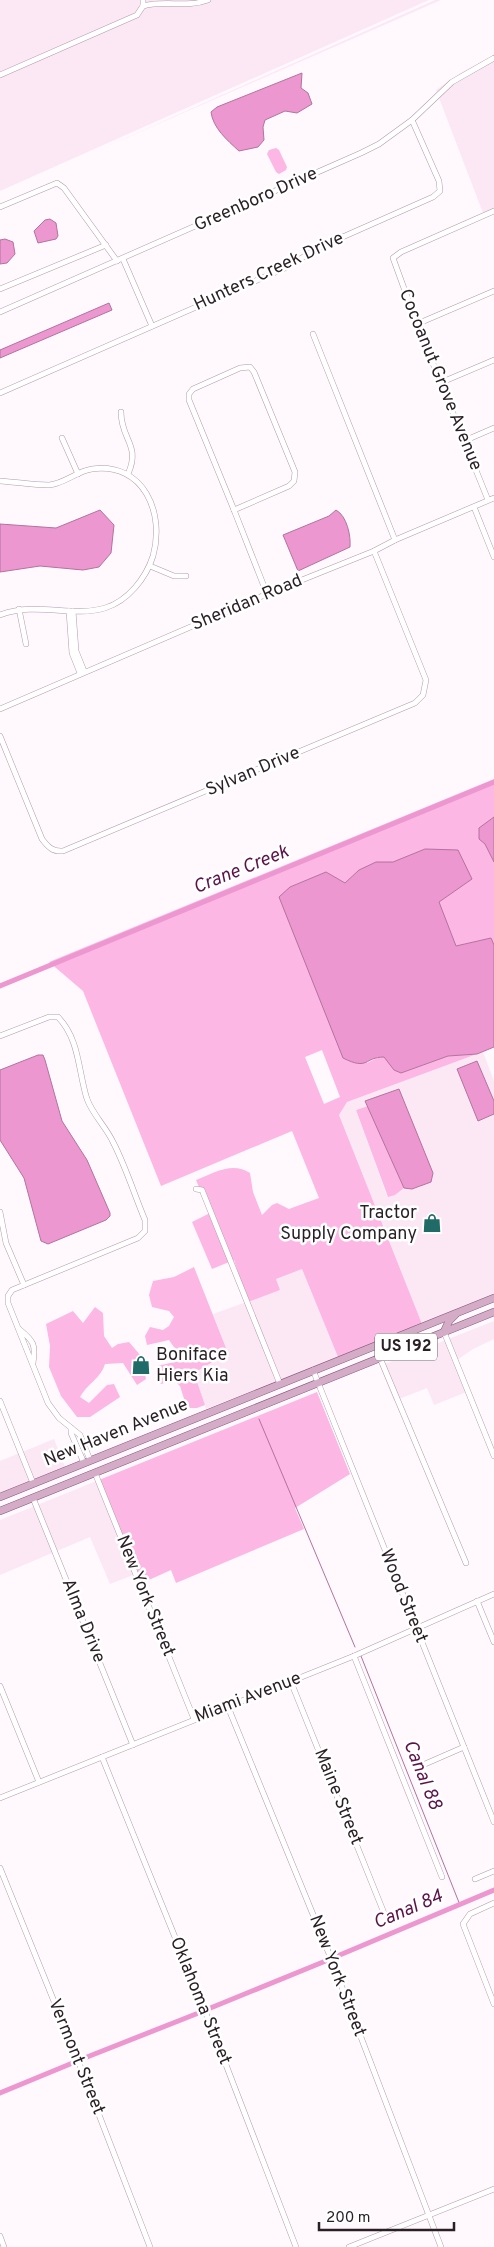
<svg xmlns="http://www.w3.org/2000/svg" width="494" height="2247" font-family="Overpass,sans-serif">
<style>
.built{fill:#fce8f5;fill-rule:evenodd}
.green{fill:#fcb7e4;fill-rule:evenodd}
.water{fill:#ed97d0;stroke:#b2739d}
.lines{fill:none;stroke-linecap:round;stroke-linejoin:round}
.stream{stroke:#b2739d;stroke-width:1}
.canal{stroke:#ed97d0;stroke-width:5}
.minor-casing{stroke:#b39aaa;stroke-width:6}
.major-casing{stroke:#865676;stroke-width:8}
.minor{stroke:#fff;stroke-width:5}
.major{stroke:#d4acc7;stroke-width:7}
.labels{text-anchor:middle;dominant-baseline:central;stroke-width:5;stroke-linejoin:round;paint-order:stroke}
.shield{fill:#fff;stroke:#696266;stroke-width:1}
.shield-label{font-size:16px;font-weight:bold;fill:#291f25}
.street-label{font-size:18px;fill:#291f25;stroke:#fff}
.poi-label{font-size:18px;fill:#291f25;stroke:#fff;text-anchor:end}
.water-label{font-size:19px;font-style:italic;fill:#5d124a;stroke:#fff}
</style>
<rect width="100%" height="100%" fill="#fff9fd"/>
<g class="built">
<path d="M 0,0 L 429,0 L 0,191 Z"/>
<path d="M 435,0 L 441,0 L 92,153 Z"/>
<path d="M 494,55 L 494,209 L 483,213 L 436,90 L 462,72 Z"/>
<path d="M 483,1052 L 494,1081 L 494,1101 L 477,1061 L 478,1120 L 494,1114 L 494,1295 L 422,1324 L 339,1115 L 347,1102 ZM 368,1106 L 421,1187 L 412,1189 L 404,1188 L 395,1195 L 387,1196 L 356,1110 Z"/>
<path d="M 302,1269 L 338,1357 L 206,1409 L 194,1373 L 228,1353 L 213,1314 L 280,1290 L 276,1279 Z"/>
<path d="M 494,1321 L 494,1339 L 473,1349 L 457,1360 L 469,1391 L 434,1405 L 427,1388 L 394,1401 L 380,1366 Z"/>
<path d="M 54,1439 L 65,1467 L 0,1493 L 0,1461 Z"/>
<path d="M 99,1480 L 136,1574 L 110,1584 L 90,1537 L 0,1575 L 0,1520 Z"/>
</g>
<g class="green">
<path d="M 276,148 L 279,150 L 287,167 L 286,170 L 279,174 L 276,172 L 267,154 L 269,150 Z"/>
<path d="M 494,779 L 494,817 L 479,829 L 479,839 L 485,843 L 494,862 L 494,945 L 491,938 L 456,946 L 438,901 L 452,893 L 425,849 L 393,862 L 376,862 L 359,870 L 345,883 L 326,872 L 290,887 L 367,1063 L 379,1057 L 385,1057 L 394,1070 L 401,1073 L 448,1056 L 477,1054 L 347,1102 L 339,1115 L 422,1324 L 338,1357 L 302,1269 L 276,1279 L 280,1290 L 248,1302 L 234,1260 L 212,1269 L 192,1222 L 210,1213 L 196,1180 C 213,1173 233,1161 250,1173 L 253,1192 L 262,1215 L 272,1205 L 277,1203 L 289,1209 L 319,1198 L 292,1131 L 161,1186 L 83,991 L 49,962 ZM 322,1050 L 340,1097 L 324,1104 L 305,1057 Z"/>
<path d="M 368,1106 L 404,1188 L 395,1195 L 388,1197 L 356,1110 Z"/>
<path d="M 194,1267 L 228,1353 L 194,1373 L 205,1405 L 197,1408 L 187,1408 L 180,1386 L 174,1380 L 161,1384 L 156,1378 L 157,1366 L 183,1360 L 169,1340 L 147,1345 L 145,1336 L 150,1327 L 163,1330 L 169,1326 L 174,1317 L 169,1311 L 152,1307 L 149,1295 L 153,1281 L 174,1277 Z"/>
<path d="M 95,1307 L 103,1313 L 104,1336 L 112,1348 L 118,1344 L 129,1342 L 141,1356 L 146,1379 L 137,1385 L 123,1363 L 105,1364 C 101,1378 87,1384 80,1397 L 89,1403 L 107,1385 L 114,1384 L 120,1397 L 90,1417 L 77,1417 L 61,1396 L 49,1367 L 50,1346 L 46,1324 L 73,1311 L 83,1323 Z"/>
<path d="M 317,1392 L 350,1474 L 295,1508 L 304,1529 L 176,1583 L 171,1570 L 140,1584 L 99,1480 Z"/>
</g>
<g class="water">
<path d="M 302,73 L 301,88 L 308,93 L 312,104 L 297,113 L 285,111 L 265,120 L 263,127 L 264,140 L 258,147 L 239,151 C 227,140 213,128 211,112 L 217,107 Z"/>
<path d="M 50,219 L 56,223 L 58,236 L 56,239 L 38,243 L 34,231 L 45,220 Z"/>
<path d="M 5,239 L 13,242 L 15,254 L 7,263 L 0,264 L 0,240 Z"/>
<path d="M 109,303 L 112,310 L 0,358 L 0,350 Z"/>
<path d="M 100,510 L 114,525 L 111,553 L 99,567 L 83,570 L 40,566 L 0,572 L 0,524 L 56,528 Z"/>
<path d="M 336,510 C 347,516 351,536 350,547 L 298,571 L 283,535 L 329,516 Z"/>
<path d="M 494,817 L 494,862 L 485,844 L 479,839 L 479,828 Z"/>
<path d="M 425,849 L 458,850 L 472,879 L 439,902 L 456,946 L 491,938 L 494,945 L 494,1047 L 477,1054 L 448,1056 L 401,1073 L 394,1070 L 384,1057 C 364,1057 369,1071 343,1058 L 279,897 L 290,887 L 326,872 L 345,883 L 359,870 L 376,862 L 393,862 Z"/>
<path d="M 38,1055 L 43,1055 L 45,1060 L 62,1121 L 87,1160 L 110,1213 L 110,1216 L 106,1220 L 48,1244 L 41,1241 L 24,1178 L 0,1140 L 0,1070 Z"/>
<path d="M 477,1061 L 494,1101 L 494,1114 L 478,1121 L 457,1069 Z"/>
<path d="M 399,1089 L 433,1173 L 431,1182 L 412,1189 L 404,1188 L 365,1101 Z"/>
</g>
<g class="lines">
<g class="stream">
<path d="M 259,1419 L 355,1647"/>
<path d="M 361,1656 L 460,1905"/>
</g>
<g class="canal">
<path d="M 0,986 L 494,782"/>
<path d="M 335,1957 L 494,1890"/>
<path d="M 208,2009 L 328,1960"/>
<path d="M 82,2059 L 201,2012"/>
<path d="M 0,2093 L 75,2062"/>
</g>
<g class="minor-casing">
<g id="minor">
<path d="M 143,6 C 165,0 187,8 208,0"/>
<path d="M 0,75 L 137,15 L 143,6 L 143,0"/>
<path d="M 0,207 L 57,183 L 64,188 L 117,261"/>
<path d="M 123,259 L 152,326"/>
<path d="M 0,289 L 106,245"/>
<path d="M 0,312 L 361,153 L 379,144 L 412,120 L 452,82 L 494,58"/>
<path d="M 417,324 L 494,291"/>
<path d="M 313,334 L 395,540"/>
<path d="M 250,367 L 254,372 L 295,472 L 294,481 L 289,486 L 234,510 L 189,400 L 189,394 L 193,389 L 240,368 Z"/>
<path d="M 440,383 L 494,360"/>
<path d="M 0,393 L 285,268 L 320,247 L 433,197 L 440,191 L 439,181 L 412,120"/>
<path d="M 121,412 C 121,440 141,445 128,474"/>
<path d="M 62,438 L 78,474"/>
<path d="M 464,441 L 494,428"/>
<path d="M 0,481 C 16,482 33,485 49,485 C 64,484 77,471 92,469 C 144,462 165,513 153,556 C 146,578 128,601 105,608 C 70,618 38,601 0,615"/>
<path d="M 488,500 L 417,324 L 393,258 L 401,252 L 494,211"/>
<path d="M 474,507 L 494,557"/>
<path d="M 234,510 L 267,594"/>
<path d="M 150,566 L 174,576 L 186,576"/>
<path d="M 19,609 L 26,644"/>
<path d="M 69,611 L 72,653 L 80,673"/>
<path d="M 73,611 L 76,651 L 84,671"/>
<path d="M 0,709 L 267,594 L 374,551 L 395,540 L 494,498"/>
<path d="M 0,736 L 42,839 C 48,847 53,852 63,851 L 415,703 L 423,695 L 426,680 L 374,551"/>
<path d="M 0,1036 L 49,1017 L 58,1017 C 80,1040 78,1071 87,1099 C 93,1115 106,1127 113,1142 C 126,1167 134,1194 145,1220 L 145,1231 L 138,1238 L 12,1290 L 8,1296 L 8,1303 L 48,1403 L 59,1418 L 80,1435 L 90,1460"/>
<path d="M 196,1189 L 202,1190 L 280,1384"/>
<path d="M 0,1212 L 6,1243 L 24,1285"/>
<path d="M 19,1329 C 34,1341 36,1345 33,1363"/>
<path d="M 444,1332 L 494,1456"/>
<path d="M 380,1358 L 466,1563"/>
<path d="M 313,1370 L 494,1822"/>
<path d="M 0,1401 L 33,1483"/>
<path d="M 71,1428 L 71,1433 L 84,1463"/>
<path d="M 95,1473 L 194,1719"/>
<path d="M 33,1498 L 133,1745"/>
<path d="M 477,1601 L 494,1642"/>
<path d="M 354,1656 L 442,1877"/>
<path d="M 291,1682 L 384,1913"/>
<path d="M 0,1686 L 39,1782"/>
<path d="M 228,1707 L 330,1956 L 441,2247"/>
<path d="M 102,1757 L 213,2031 L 296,2247"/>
<path d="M 425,1764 L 464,1747"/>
<path d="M 0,1798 L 354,1656 L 494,1594"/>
<path d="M 0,1868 L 79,2063 L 150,2247"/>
<path d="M 475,1879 L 494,1871"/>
<path d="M 494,1903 L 470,1914 L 463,1924 L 494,2004"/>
<path d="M 0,2236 L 4,2247"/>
<path d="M 349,2247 L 494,2189"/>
</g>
</g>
<g class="major-casing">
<g id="major">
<path d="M 444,1332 L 449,1321 L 455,1315"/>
<path d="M 380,1358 L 381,1352 L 391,1340"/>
<path d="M 0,1497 L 494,1298"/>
<path d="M 0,1511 L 494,1312"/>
</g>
</g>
<use href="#minor" class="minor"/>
<use href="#major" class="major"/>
</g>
<defs>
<g id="shop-bare" transform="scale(1.5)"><path d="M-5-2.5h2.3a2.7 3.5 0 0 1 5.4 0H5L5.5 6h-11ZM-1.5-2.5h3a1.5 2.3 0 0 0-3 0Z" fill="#206b67" stroke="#fff" stroke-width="2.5" paint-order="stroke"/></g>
</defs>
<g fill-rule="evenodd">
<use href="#shop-bare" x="432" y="1223"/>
<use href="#shop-bare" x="141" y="1365"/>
</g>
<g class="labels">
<rect class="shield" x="375" y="1333.5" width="62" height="27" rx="4"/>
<g class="shield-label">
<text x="406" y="1347">US 192</text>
</g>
<g class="street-label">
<text transform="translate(256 200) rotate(-24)">Greenboro Drive</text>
<text transform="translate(269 272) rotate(-25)">Hunters Creek Drive</text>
<text transform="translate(440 380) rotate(68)">Cocoanut Grove Avenue</text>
<text transform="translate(247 603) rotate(-23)">Sheridan Road</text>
<text transform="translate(253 772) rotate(-23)">Sylvan Drive</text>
<text transform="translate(116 1433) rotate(-22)">New Haven Avenue</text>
<text transform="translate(145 1596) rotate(68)">New York Street</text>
<text transform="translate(403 1596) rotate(68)">Wood Street</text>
<text transform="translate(83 1621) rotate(68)">Alma Drive</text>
<text transform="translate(248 1698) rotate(-21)">Miami Avenue</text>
<text transform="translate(338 1797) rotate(68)">Maine Street</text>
<text transform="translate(337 1976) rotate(69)">New York Street</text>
<text transform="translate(200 2001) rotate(68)">Oklahoma Street</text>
<text transform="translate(76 2057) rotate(68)">Vermont Street</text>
</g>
<g class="poi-label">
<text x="417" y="1213">Tractor<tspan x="417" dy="21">Supply Company</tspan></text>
<text x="156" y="1355" text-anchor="start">Boniface<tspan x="156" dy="21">Hiers Kia</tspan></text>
</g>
<g class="water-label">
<text transform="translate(241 870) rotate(-22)">Crane Creek</text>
<text transform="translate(422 1775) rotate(68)">Canal 88</text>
<text transform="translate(408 1910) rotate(-23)">Canal 84</text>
</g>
</g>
<path d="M319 2222v8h135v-8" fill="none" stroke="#291f25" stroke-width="2.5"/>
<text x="326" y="2222" font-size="15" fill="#291f25" stroke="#ffffff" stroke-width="4" paint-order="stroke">200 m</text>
</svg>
